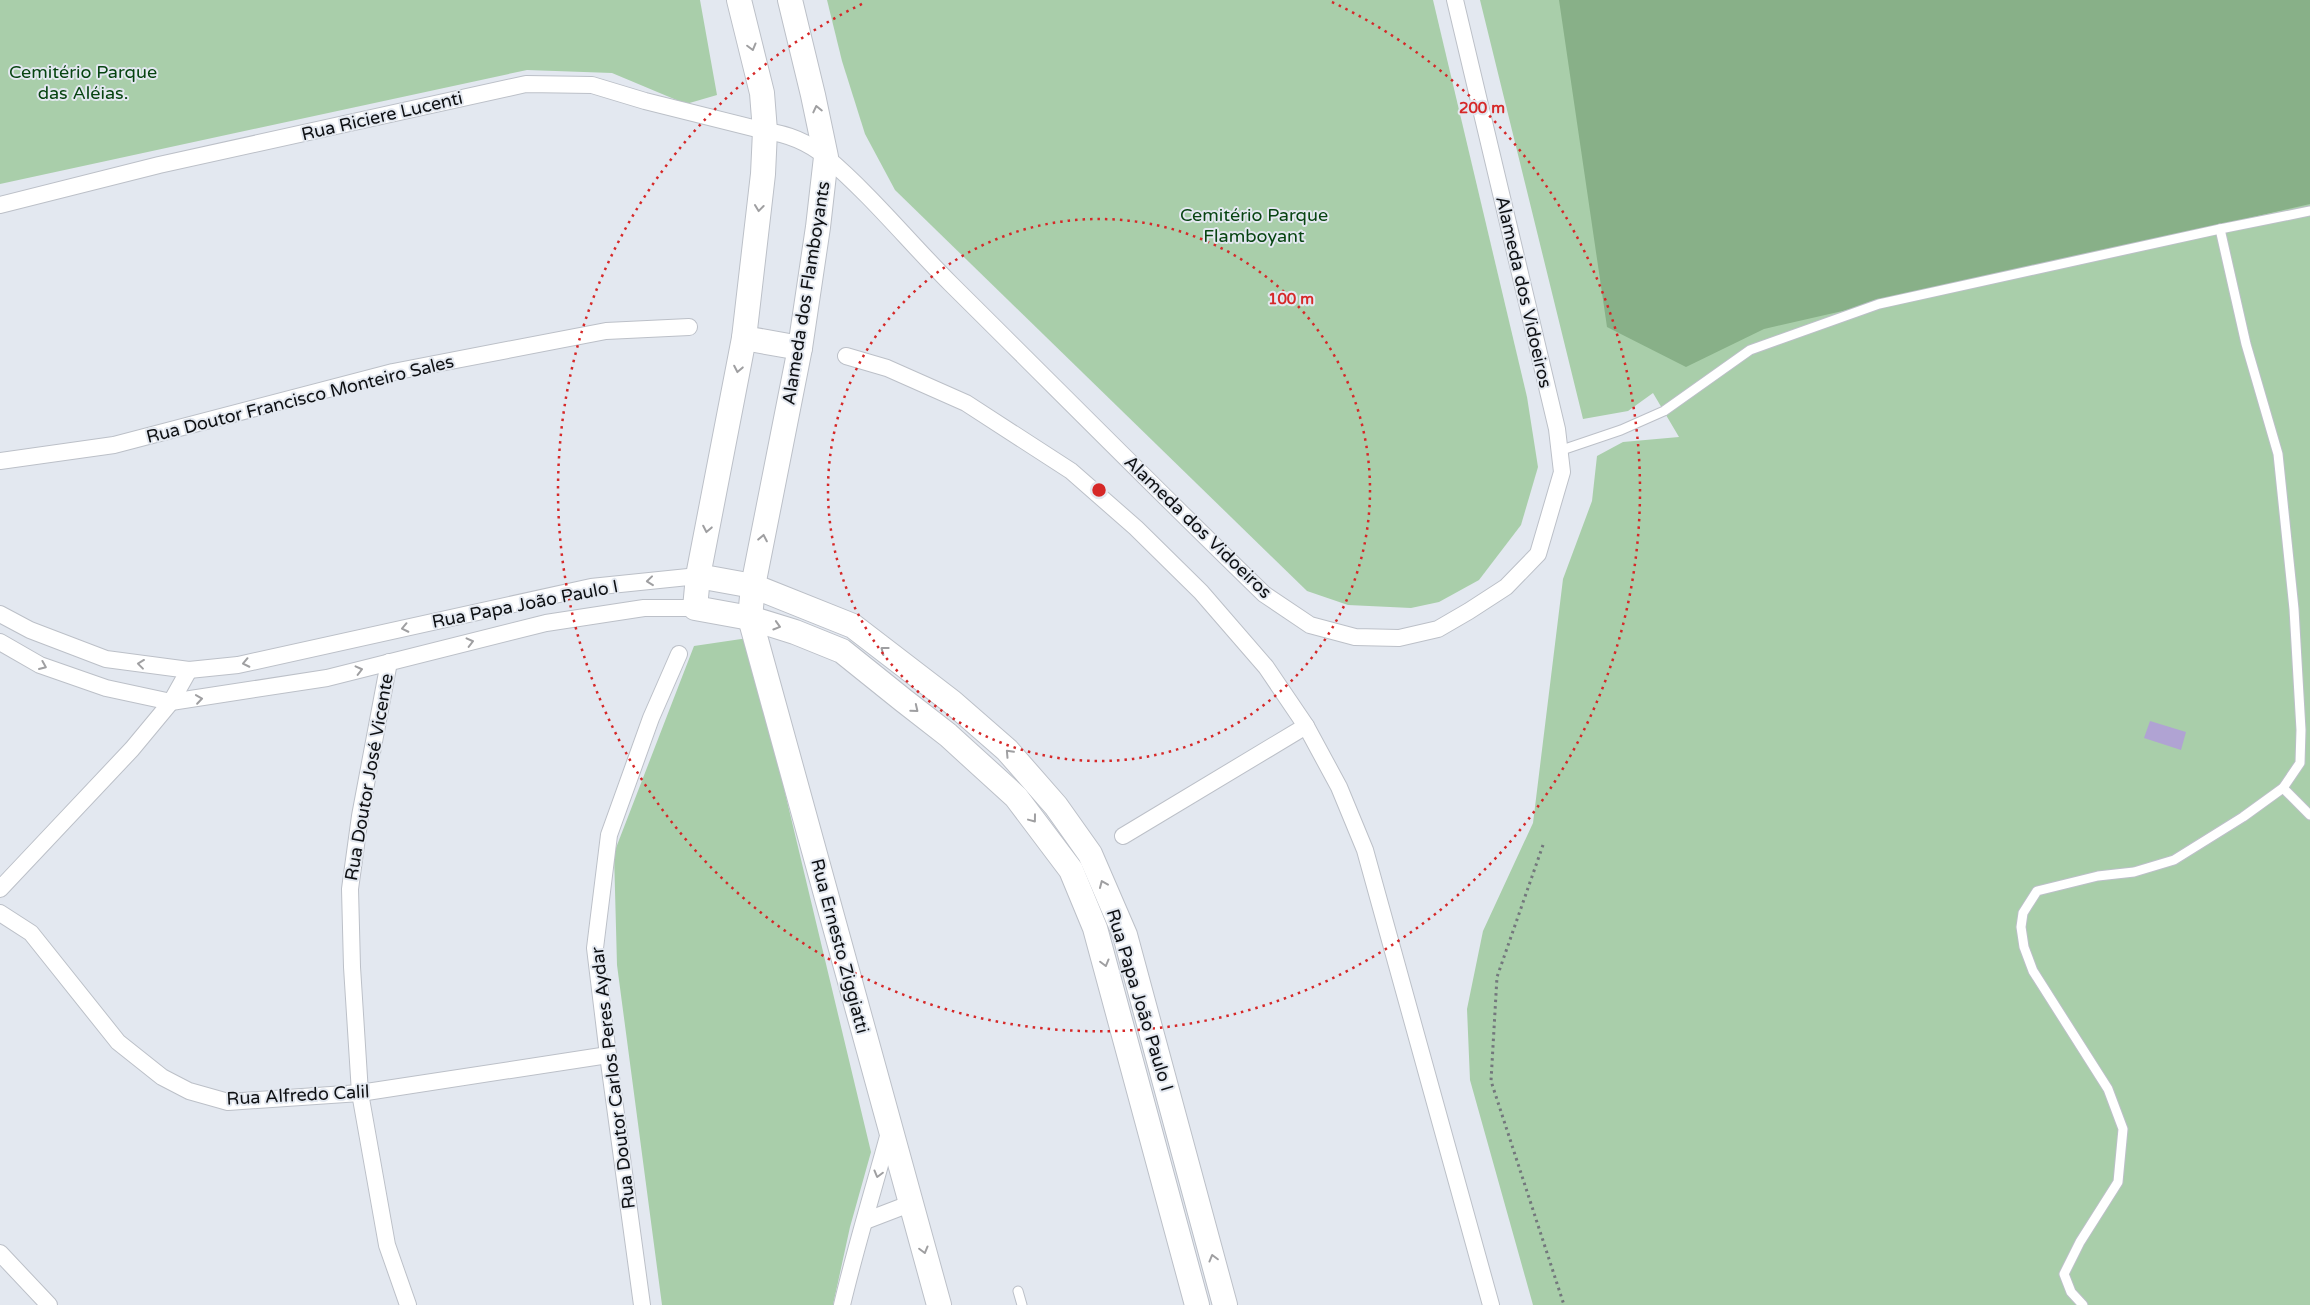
<svg xmlns="http://www.w3.org/2000/svg" width="2310" height="1305" font-family="'Varela Round',sans-serif">
<style>
.green{fill:#a9ceaa}
.forest{fill:#88b088}
.building{fill:#b0a3d3}
.lines{fill:none;stroke-linecap:round;stroke-linejoin:round}
.lane-casing{stroke:#bcc0c8;stroke-width:11}
.street-casing{stroke:#bcc0c8;stroke-width:18}
.secondary-casing{stroke:#bcc0c8;stroke-width:26}
.path{stroke:#73777c;stroke-width:3;stroke-dasharray:2.5 4;stroke-linecap:butt}
.lane{stroke:#fff;stroke-width:9}
.street{stroke:#fff;stroke-width:16}
.secondary{stroke:#fff;stroke-width:24}
.oneway{stroke:#9f9fa1}
.ring{fill:none;stroke:#d62828;stroke-width:2.5;stroke-dasharray:2.5 5}
.labels{text-anchor:middle;dominant-baseline:central;stroke-width:4;stroke-linejoin:round;paint-order:stroke}
.park-label{font-size:18px;fill:#074411;stroke:#e3e8f0}
.street-label{font-size:18px;fill:#0e1013;stroke:#e3e8f0}
.centre{fill:#d62828;stroke:#e3e8f0;stroke-width:2.5}
.ring-label{font-size:15px;text-anchor:middle;font-weight:bold;fill:#d62828;stroke:#e3e8f0;stroke-width:4;stroke-linejoin:round;paint-order:stroke}
</style>
<rect width="100%" height="100%" fill="#e3e8f0"/>
<g class="green">
<path d="M 0,0 L 700,0 L 717,95 L 686,104 L 612,73 L 527,70 L 0,184 Z"/>
<path d="M 827,0 L 1433,0 L 1527,397 L 1538,467 L 1521,525 L 1479,580 L 1439,602 L 1411,608 L 1348,605 L 1307,591 L 895,190 L 865,134 L 842,61 Z"/>
<path d="M 1480,0 L 2310,0 L 2310,1305 L 1533,1305 L 1470,1080 L 1467,1009 L 1483,931 L 1533,823 L 1563,579 L 1592,501 L 1597,456 L 1623,442 L 1679,437 L 1653,393 L 1628,411 L 1583,419 Z"/>
<path d="M 748,638 L 871,1152 L 850,1227 L 833,1305 L 662,1305 L 617,965 L 614,853 L 694,646 Z"/>
</g>
<path class="forest" d="M 1559,0 L 2310,0 L 2310,204 L 1764,329 L 1686,367 L 1607,327 Z"/>
<path class="building" d="M 2150,721 L 2186,732 L 2181,750 L 2144,738 Z"/>
<g class="lines">
<g class="lane-casing">
<g id="lane">
<path d="M 1559,451 L 1621,430 L 1664,411 L 1750,350 L 1879,304 L 2220,229 L 2310,211"/>
<path d="M 2283,788 L 2310,815"/>
<path d="M 1018,1291 L 1022,1305"/>
<path d="M 2083,1305 L 2071,1292 L 2064,1274 L 2080,1242 L 2118,1182 L 2123,1129 L 2108,1089 L 2033,971 L 2024,947 L 2021,927 L 2023,913 L 2037,891 L 2098,876 L 2134,872 L 2174,860 L 2243,817 L 2283,788 L 2300,763 L 2301,730 L 2294,609 L 2278,454 L 2246,344 L 2220,229"/>
</g>
</g>
<g class="street-casing">
<g id="street">
<path d="M 0,205 L 159,165 L 526,84 L 592,85 L 645,101 L 765,131 C 789,134 808,142 826,157 C 871,195 909,242 951,284 C 1055,387 1159,492 1264,594 L 1310,625 L 1355,637 L 1399,638 L 1438,629 L 1469,611 L 1506,587 L 1538,554 L 1562,472 L 1557,429 L 1455,0"/>
<path d="M 846,356 L 887,368 L 966,403 L 1071,471 L 1136,528 L 1201,592 L 1266,667 L 1306,726 L 1339,787 L 1365,850 L 1491,1305"/>
<path d="M 0,461 L 114,445 L 393,372 L 606,331 L 689,327"/>
<path d="M 0,614 L 30,630 L 106,659 L 189,670 L 238,665 L 591,587 L 698,576"/>
<path d="M 0,642 L 40,665 L 106,688 L 171,702 L 327,678 L 546,623 L 644,608 L 695,608"/>
<path d="M 389,662 L 360,816 L 350,889 L 352,967 L 360,1093 L 387,1245 L 408,1305"/>
<path d="M 1123,836 L 1306,726"/>
<path d="M 0,889 L 132,749 L 171,702 L 189,670"/>
<path d="M 0,913 L 31,933 L 118,1042 L 162,1077 L 189,1091 L 228,1102 L 360,1093 L 608,1055"/>
<path d="M 865,1221 L 912,1203"/>
<path d="M 0,1253 L 49,1305"/>
<path d="M 642,1305 L 608,1055 L 595,948 L 609,835 L 651,718 L 679,654"/>
<path d="M 842,1305 C 856,1246 874,1188 890,1129"/>
</g>
</g>
<g class="secondary-casing">
<g id="secondary">
<path d="M 739,0 L 762,93 L 765,131 L 763,174 L 744,338 L 698,576 L 695,608 L 750,618 L 795,632 L 842,651 L 903,700 L 948,735 L 1016,797 L 1071,870 L 1095,928 L 1197,1305"/>
<path d="M 790,0 L 813,95 L 826,157 L 818,227 L 800,348 L 753,586 L 750,618 L 939,1305"/>
<path d="M 744,338 L 800,348"/>
<path d="M 698,576 L 753,586 L 853,626 L 952,702 L 1007,750 L 1056,806 L 1090,854 L 1125,935 L 1225,1305"/>
</g>
</g>
<path class="path" d="M 1543,845 L 1497,977 L 1491,1081 L 1564,1305"/>
<use href="#lane" class="lane"/>
<use href="#street" class="street"/>
<use href="#secondary" class="secondary"/>
</g>
<defs><path id="oneway-chevron" d="M-2-3.5L2.5 0L-2 3.5" fill="none" stroke-width="1.6" stroke-linecap="round" stroke-linejoin="round" transform="scale(1.25)"/></defs>
<g class="oneway">
<use href="#oneway-chevron" transform="translate(752 47) rotate(75)"/>
<use href="#oneway-chevron" transform="translate(817 109) rotate(-103)"/>
<use href="#oneway-chevron" transform="translate(759 208) rotate(97)"/>
<use href="#oneway-chevron" transform="translate(738 369) rotate(101)"/>
<use href="#oneway-chevron" transform="translate(707 529) rotate(101)"/>
<use href="#oneway-chevron" transform="translate(763 538) rotate(-79)"/>
<use href="#oneway-chevron" transform="translate(650 581) rotate(174)"/>
<use href="#oneway-chevron" transform="translate(777 626) rotate(17)"/>
<use href="#oneway-chevron" transform="translate(405 628) rotate(168)"/>
<use href="#oneway-chevron" transform="translate(470 642) rotate(-14)"/>
<use href="#oneway-chevron" transform="translate(884 650) rotate(-143)"/>
<use href="#oneway-chevron" transform="translate(246 663) rotate(168)"/>
<use href="#oneway-chevron" transform="translate(141 664) rotate(-173)"/>
<use href="#oneway-chevron" transform="translate(43 666) rotate(23)"/>
<use href="#oneway-chevron" transform="translate(359 670) rotate(-14)"/>
<use href="#oneway-chevron" transform="translate(199 699) rotate(-8)"/>
<use href="#oneway-chevron" transform="translate(915 709) rotate(39)"/>
<use href="#oneway-chevron" transform="translate(1009 753) rotate(-133)"/>
<use href="#oneway-chevron" transform="translate(1033 819) rotate(53)"/>
<use href="#oneway-chevron" transform="translate(1103 884) rotate(-113)"/>
<use href="#oneway-chevron" transform="translate(1105 963) rotate(75)"/>
<use href="#oneway-chevron" transform="translate(878 1174) rotate(105)"/>
<use href="#oneway-chevron" transform="translate(924 1250) rotate(75)"/>
<use href="#oneway-chevron" transform="translate(1213 1258) rotate(-105)"/>
</g>
<g class="ring">
<circle cx="1099" cy="490" r="271"/>
<path d="M1332 2A541 541 0 1 1 866 2"/>
</g>
<g class="labels">
<g class="park-label">
<text x="83" y="72">Cemitério Parque<tspan x="83" dy="21">das Aléias.</tspan></text>
<text x="1254" y="215">Cemitério Parque<tspan x="1254" dy="21">Flamboyant</tspan></text>
</g>
<g class="street-label">
<text transform="translate(382 116) rotate(-13)">Rua Riciere Lucenti</text>
<text transform="translate(1524 292) rotate(77)">Alameda dos Vidoeiros</text>
<text transform="translate(806 293) rotate(-81)">Alameda dos Flamboyants</text>
<text transform="translate(300 399) rotate(-14)">Rua Doutor Francisco Monteiro Sales</text>
<text transform="translate(1198 527) rotate(44)">Alameda dos Vidoeiros</text>
<text transform="translate(525 604) rotate(-11)">Rua Papa João Paulo I</text>
<text transform="translate(369 777) rotate(-80)">Rua Doutor José Vicente</text>
<text transform="translate(840 946) rotate(75)">Rua Ernesto Ziggiatti</text>
<text transform="translate(1140 1000) rotate(73)">Rua Papa João Paulo I</text>
<text transform="translate(613 1078) rotate(-97)">Rua Doutor Carlos Peres Aydar</text>
<text transform="translate(298 1095) rotate(-3)">Rua Alfredo Calil</text>
</g>
</g>
<circle cx="1099" cy="490" r="8" class="centre"/>
<g class="ring-label">
<text x="1482" y="113">200 m</text>
<text x="1291" y="304">100 m</text>
</g>
</svg>
